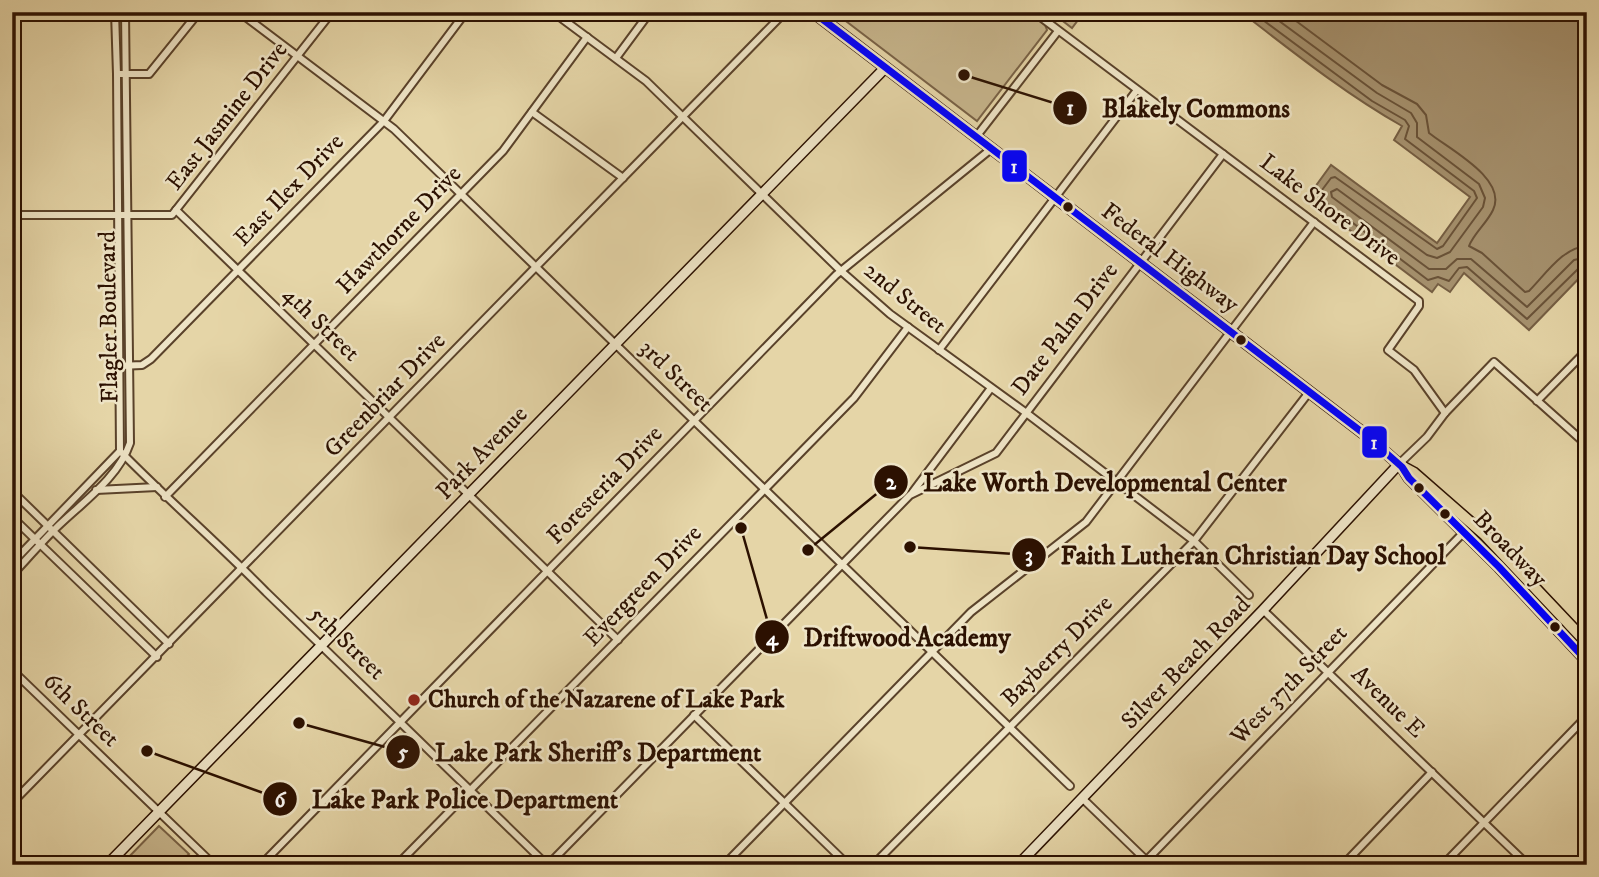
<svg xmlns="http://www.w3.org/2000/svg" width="1599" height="877" font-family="'IM FELL DW Pica',serif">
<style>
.green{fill:#c6b48b;stroke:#796246;stroke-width:2}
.water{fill:#a6926f;stroke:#755e43;stroke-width:2}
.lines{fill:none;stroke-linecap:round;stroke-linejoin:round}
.shore{stroke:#695238;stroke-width:2}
.street-casing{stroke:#5a422a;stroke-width:10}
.secondary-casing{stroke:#2c1101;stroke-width:12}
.primary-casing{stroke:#2c1101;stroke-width:13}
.street{stroke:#eee4c6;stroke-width:6}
.secondary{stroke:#eee4c6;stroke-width:9}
.primary{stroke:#e5d5a7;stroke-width:10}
.bus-1-casing{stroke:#eee4c6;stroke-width:12}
.bus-1{stroke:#00f;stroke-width:7}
.bus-dot{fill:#2c1101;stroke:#eee4c6;stroke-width:2.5}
.poi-dot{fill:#8f2418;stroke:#eee4c6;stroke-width:2.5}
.labels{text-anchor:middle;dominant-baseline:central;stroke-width:5;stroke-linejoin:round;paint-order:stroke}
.street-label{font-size:24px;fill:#2c1101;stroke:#eee4c6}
.poi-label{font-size:24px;font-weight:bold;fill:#2c1101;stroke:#eee4c6;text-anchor:start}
.leader{fill:none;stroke:#2c1101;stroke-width:2.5}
.callout-dot{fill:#2c1101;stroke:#eee4c6;stroke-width:2.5}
.mark-label{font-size:21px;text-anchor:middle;font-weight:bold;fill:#fff}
.callout-label{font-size:26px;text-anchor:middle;font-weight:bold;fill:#2c1101;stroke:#eee4c6;stroke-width:5;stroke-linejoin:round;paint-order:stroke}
.line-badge{stroke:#eee4c6;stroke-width:2.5}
.badge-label{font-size:19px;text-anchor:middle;font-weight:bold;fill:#fff}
</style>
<rect width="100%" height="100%" fill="#e5d5a7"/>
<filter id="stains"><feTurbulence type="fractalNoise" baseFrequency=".00286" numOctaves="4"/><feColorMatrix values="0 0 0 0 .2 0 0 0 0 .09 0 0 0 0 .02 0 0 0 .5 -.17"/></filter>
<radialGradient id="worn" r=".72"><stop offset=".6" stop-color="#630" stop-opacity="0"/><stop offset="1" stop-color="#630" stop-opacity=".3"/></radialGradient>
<g class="green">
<path d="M 834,12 L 1028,12 L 1045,25 L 1047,30 L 977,121 Z"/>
<path d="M 1051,12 L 1084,12 L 1072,28 Z"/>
<path d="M 159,826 L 189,854 L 178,865 L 121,865 Z"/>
</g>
<path class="water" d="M 1241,12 L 1587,12 L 1587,270 L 1529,330 L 1464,273 L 1450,292 L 1438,284 L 1432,292 L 1307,198 L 1331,165 L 1437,243 L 1470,197 L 1394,140 L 1402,126 C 1344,93 1293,52 1241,12 Z"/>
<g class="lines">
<g class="shore">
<path d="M 1252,12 L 1372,101 L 1405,120 L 1409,126 L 1405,139 L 1474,191 L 1477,198 L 1443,246 L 1437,249 L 1335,177 L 1331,178 L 1319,194 L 1320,198 L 1428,280 L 1438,277 L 1449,281 L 1459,268 L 1467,267 L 1527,319 L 1579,268 L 1587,265"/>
<path d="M 1267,12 L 1377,93 L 1411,113 L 1417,123 L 1417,137 L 1479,184 L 1485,198 L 1483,207 L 1450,252 L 1437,258 L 1427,255 L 1337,189 L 1331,192 L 1332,197 L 1429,269 L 1446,269 L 1457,259 L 1471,259 L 1527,307 L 1574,260 L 1587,257"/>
<path d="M 1284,12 L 1382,85 L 1417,104 L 1426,115 L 1429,133 C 1449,149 1508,179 1493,210 C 1487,223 1474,233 1469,246 L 1482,253 L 1525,292 L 1529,291 C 1545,275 1563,247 1587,246"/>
</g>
<g class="street-casing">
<g id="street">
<path d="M 239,12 L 394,129 L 1070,786"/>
<path d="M 553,12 L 646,81 L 841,271 L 890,314 L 1025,412 L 1194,541 L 1249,595"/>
<path d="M 1034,12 L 1419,301 L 1419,306 L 1388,350 L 1414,370 L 1445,413"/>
<path d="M 616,58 L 650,12"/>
<path d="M 117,74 L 149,74 L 199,12"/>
<path d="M 532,112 L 623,178"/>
<path d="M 976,137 L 1058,31"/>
<path d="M 12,149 L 12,327"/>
<path d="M 176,210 L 618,640"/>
<path d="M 12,215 L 172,215 L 332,12"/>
<path d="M 939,350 L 1137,90"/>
<path d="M 119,366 L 142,365 L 151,359 L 384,121 L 466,12"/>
<path d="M 1537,401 L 1587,350"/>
<path d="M 120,451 C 167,499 219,544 266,592 L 547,865"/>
<path d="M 1399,464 L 1427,437 L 1445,413 L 1494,362 L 1587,445"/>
<path d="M 96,490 L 157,487"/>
<path d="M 12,491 L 169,644"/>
<path d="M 912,493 L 991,388"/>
<path d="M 165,497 L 503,151 L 587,37"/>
<path d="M 12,517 L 157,657"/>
<path d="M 12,563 L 120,451 L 117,74 L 115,12"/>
<path d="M 12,575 C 26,560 40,544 54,530 C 80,504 118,479 130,443 L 125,12"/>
<path d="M 1263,610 L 1528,865"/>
<path d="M 12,670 L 214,865"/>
<path d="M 694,715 L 848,865"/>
<path d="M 1082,798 L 1151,865"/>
<path d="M 12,803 L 785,12"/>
<path d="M 261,865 L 836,275 L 991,149"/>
<path d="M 397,865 L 854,398 L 908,327"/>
<path d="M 548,865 L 910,495 L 996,453 L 1223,154"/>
<path d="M 724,865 L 971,612 L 1086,522 L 1314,222"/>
<path d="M 873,865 L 1194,541 L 1310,391"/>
<path d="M 1142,865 L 1464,532"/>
<path d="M 1343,865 L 1432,772"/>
<path d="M 1443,865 L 1587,716"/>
<path d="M 1582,865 L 1587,860"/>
</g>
</g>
<g class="secondary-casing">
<g id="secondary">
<path d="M 107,865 L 885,68"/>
<path d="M 1018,865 L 1263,610 L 1399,464"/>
</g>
</g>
<g class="primary-casing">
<g id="primary">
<path d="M 813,12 L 1367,436 L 1402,467 L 1409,478 L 1499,567 L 1587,661"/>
<path d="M 1403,467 L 1414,473 L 1485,535 L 1587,643"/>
</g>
</g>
<use href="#street" class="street"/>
<use href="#secondary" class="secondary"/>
<use href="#primary" class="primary"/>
<g class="bus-1-casing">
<path id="bus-1" d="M 813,12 L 1367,436 L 1402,467 L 1409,478 L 1499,567 L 1587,661"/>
</g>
<use href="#bus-1" class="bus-1"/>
</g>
<g class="bus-dot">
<circle cx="1068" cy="207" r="6"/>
<circle cx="1241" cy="340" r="6"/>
<circle cx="1419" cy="488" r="6"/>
<circle cx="1445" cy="514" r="6"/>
<circle cx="1555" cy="627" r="6"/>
</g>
<circle class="poi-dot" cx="414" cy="700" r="7"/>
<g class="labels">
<g class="street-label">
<text transform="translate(227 116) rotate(-52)">East Jasmine Drive</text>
<text transform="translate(289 190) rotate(-46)">East Ilex Drive</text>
<text transform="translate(1330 210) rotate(37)">Lake Shore Drive</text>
<text transform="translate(399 230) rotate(-46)">Hawthorne Drive</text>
<text transform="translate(1170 258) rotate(37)">Federal Highway</text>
<text transform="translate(905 298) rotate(39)">2nd Street</text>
<text transform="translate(109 317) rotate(-91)">Flagler Boulevard</text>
<text transform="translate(321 324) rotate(44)">4th Street</text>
<text transform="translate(1065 329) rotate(-53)">Date Palm Drive</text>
<text transform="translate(676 376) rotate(44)">3rd Street</text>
<text transform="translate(385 395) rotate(-46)">Greenbriar Drive</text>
<text transform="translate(482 453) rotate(-46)">Park Avenue</text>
<text transform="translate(605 485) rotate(-46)">Foresteria Drive</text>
<text transform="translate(1510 549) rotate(46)">Broadway</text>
<text transform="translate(643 586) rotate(-46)">Evergreen Drive</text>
<text transform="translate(347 643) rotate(44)">5th Street</text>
<text transform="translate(1057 651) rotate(-45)">Bayberry Drive</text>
<text transform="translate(1186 663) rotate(-46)">Silver Beach Road</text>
<text transform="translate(1289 685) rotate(-46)">West 37th Street</text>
<text transform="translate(1388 702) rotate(44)">Avenue E</text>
<text transform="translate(81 710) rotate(44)">6th Street</text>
</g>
<g class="poi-label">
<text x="428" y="700">Church of the Nazarene of Lake Park</text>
</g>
</g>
<path class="leader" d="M964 75L1070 108M808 550L891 482M910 547L1029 555M741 528L772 637M299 723L403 752M147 751L280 799"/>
<g class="callout-dot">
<circle cx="964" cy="75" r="7"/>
<circle cx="808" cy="550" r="7"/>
<circle cx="910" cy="547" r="7"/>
<circle cx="741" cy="528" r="7"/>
<circle cx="299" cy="723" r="7"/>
<circle cx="147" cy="751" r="7"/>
<circle cx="1070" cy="108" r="18"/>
<circle cx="891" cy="482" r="18"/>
<circle cx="1029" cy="555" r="18"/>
<circle cx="772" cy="637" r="18"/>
<circle cx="403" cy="752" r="18"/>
<circle cx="280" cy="799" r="18"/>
</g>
<g class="mark-label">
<text x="1070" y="115">1</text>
<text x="891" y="489">2</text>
<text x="1029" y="562">3</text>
<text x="772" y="645">4</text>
<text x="403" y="759">5</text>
<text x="280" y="807">6</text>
</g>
<g class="callout-label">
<text x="1196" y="117">Blakely Commons</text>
<text x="1105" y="491">Lake Worth Developmental Center</text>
<text x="1253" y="564">Faith Lutheran Christian Day School</text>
<text x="907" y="646">Driftwood Academy</text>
<text x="598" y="761">Lake Park Sheriff's Department</text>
<text x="465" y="808">Lake Park Police Department</text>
</g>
<g class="line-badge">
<rect x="1001" y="149" width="27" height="34" rx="7" fill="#00f"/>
<rect x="1361" y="425" width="27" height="34" rx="7" fill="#00f"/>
</g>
<g class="badge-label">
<text x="1014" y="173">1</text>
<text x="1374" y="449">1</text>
</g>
<rect width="1599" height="877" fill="none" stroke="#e5d5a7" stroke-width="42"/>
<rect x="14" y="14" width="1571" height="849" fill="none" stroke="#2c1101" stroke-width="3.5"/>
<rect x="21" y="21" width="1557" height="835" fill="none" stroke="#2c1101" stroke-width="2"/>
<rect width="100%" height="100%" filter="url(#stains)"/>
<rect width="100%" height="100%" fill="url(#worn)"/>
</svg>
